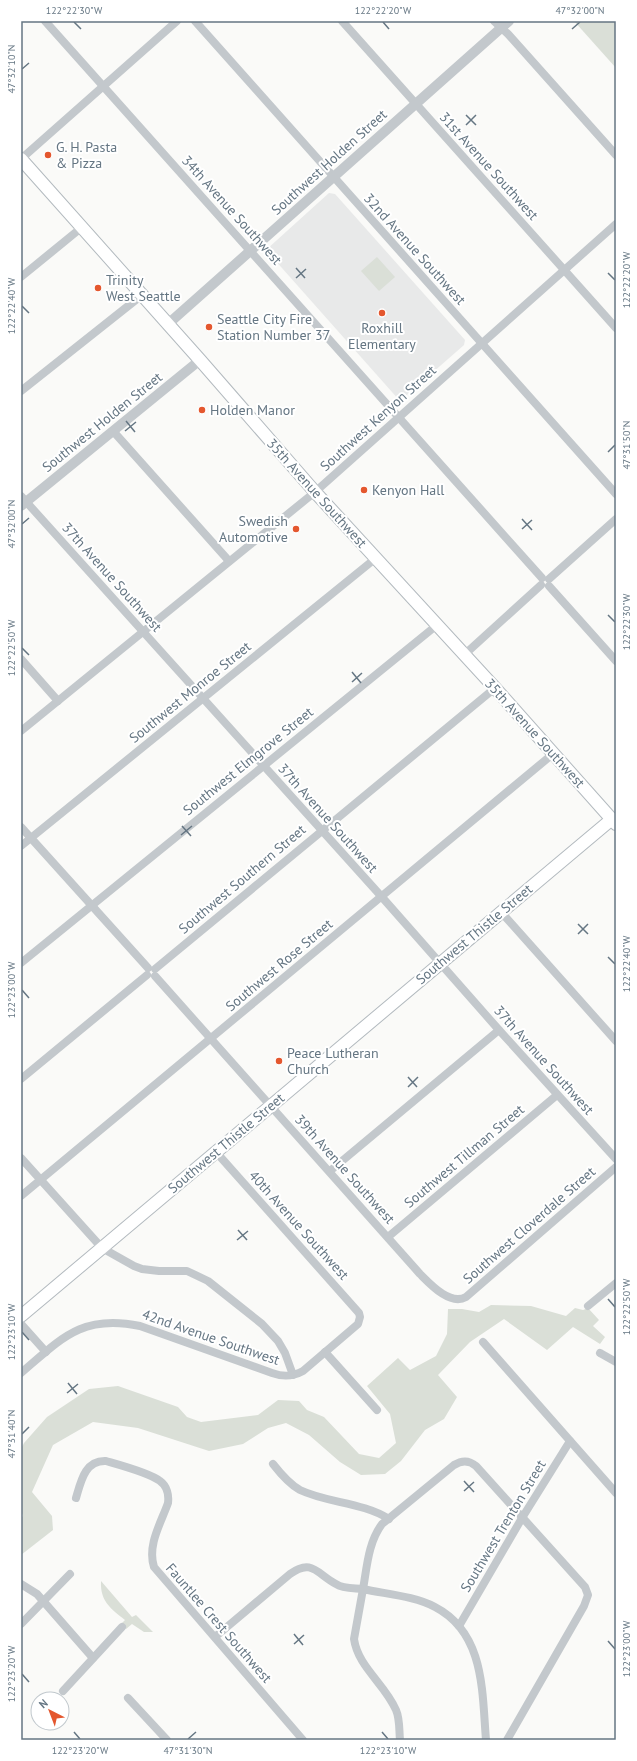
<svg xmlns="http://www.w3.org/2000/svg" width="637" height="1761" font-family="'PT Sans',sans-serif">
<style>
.built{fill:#e8e9e9}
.green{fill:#dadfd7}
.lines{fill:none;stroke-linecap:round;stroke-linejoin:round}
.secondary-casing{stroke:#b3babf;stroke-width:14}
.minor{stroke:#c3c8cc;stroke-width:8}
.tertiary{stroke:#c3c8cc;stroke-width:10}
.secondary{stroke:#fff;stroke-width:12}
.ticks{fill:none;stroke:#657683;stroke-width:1.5}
.poi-dot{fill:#e4572e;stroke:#fff;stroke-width:1.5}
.labels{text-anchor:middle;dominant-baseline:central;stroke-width:4;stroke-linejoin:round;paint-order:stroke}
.poi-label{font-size:14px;fill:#657683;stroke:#fff;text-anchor:start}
.street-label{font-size:14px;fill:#657683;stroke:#fff}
.neatline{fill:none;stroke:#657683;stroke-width:1.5}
.ticks-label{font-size:10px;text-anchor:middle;fill:#657683}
</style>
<rect width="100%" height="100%" fill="#fafaf8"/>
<path class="built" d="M 329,193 L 335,194 L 465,340 L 464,345 L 400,401 L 266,250 Z"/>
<g class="green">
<path d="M 574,21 L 616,21 L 616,68 Z"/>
<path d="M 377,257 L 395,277 L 379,291 L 361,271 Z"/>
<path d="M 491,1305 L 531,1306 L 566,1316 L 575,1308 L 583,1310 L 588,1308 L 599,1320 L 593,1326 L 605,1337 L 600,1344 L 573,1327 L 547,1350 L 504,1319 L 470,1342 L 438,1375 L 457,1397 L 444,1419 L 425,1430 L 401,1461 L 385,1474 L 361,1475 L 340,1462 L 309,1435 L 286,1423 L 268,1428 L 243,1444 L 209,1451 L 138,1428 L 93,1422 L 53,1445 L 32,1492 L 52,1516 L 53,1530 L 21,1555 L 21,1518 L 23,1516 L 21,1510 L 21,1449 L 24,1443 L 47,1417 L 89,1389 L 118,1386 L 178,1407 L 187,1417 L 201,1422 L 258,1415 L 278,1400 L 299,1401 L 307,1410 L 324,1417 L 359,1454 L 379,1458 L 396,1443 L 390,1414 L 367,1386 L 398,1358 L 410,1370 L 436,1356 L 447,1334 L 448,1309 L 462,1309 L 479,1312 Z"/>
<path d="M 101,1581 L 132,1617 L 136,1615 L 153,1632 L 144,1632 L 132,1624 L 126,1629 L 121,1624 L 125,1620 C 110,1608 100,1601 101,1581 Z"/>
</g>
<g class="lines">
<g class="secondary-casing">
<g id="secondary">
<path d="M 21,159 L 200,360 L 315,492 L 495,688 L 616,824"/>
<path d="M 21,1316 L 612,819"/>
</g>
</g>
<g class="minor">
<path d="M 45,21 L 542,578"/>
<path d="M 195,21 L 616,494"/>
<path d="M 342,21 L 616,328"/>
<path d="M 494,21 L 508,34 L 616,155"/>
<path d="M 21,159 L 177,21"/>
<path d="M 21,277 L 81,228"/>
<path d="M 21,391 L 142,295"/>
<path d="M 113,431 L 229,561"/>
<path d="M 21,496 L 381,896 L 499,1030 L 616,1159"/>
<path d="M 549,579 L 616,519"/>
<path d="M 549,586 L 616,661"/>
<path d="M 464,655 L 541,585"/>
<path d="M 21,659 L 58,701"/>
<path d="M 21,731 L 315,492 L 616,224"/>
<path d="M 21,827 L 148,968"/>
<path d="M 21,846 L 376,558"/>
<path d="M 501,912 L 616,1041"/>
<path d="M 21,963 L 437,625"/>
<path d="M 155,969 L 495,688"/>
<path d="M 155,976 L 420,1274 C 430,1284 450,1306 466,1297 L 616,1167"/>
<path d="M 21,1079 L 147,975"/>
<path d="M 21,1158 L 102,1248 L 134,1266 L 142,1269 L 159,1271 L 187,1271 L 208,1281 L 262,1324 L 278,1341 L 285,1353 L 293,1375"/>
<path d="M 330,1171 L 499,1030"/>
<path d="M 21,1196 L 554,753"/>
<path d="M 388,1237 L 557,1095"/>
<path d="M 588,1306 L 616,1283"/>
<path d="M 21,1324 L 46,1352"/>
<path d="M 483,1342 L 616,1493"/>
<path d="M 325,1352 L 377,1410"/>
<path d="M 600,1353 L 616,1362"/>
<path d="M 21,1373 C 62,1338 82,1314 140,1326 L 272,1373 C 283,1377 292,1377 303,1371 L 358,1324 L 360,1317 L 359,1313 L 216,1152"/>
<path d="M 273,1464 C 280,1473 289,1484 300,1490 C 327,1503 362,1502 389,1519"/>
<path d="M 76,1498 C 81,1481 85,1460 106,1461 C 120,1465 150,1473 160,1481 C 167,1486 169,1495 168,1503 C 161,1523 147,1545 154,1567 L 303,1740"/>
<path d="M 21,1584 L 37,1594 L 93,1658"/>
<path d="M 21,1624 L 70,1574"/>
<path d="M 459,1626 L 522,1518 L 570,1441"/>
<path d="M 215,1637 L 290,1574 C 312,1558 317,1574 336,1584 C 343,1589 354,1588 363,1589 C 367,1567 368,1543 382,1524 L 454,1465 C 462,1460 469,1460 476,1466 L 585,1587 L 588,1595 L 584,1606 L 507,1740"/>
<path d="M 63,1691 L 122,1627"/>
<path d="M 128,1698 L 167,1740"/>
<path d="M 400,1740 C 399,1730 400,1719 396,1710 C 385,1684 358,1667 354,1639 L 363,1589 C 385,1594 415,1596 435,1607 C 485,1633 482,1692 486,1740"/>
</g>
<g class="tertiary">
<path d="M 168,324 L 509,21"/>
<path d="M 21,506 L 200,360"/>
</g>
<use href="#secondary" class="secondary"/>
</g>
<path class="ticks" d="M 74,22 L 81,29M 383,22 L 389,29M 572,29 L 580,22M 22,69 L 29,63M 466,115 L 476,125M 466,125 L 476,115M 296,268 L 305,278M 608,273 L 615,280M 296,278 L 306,269M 22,306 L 29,313M 126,421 L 135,432M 125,431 L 136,422M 608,452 L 615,445M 522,519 L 532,530M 22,524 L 29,518M 522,529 L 532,520M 608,615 L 615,622M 22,648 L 29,655M 352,672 L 361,683M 352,682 L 362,673M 182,826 L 191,836M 181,835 L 192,826M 578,924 L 588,934M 578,934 L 588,924M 608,957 L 615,964M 22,990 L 29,998M 408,1077 L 417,1087M 408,1087 L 418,1077M 238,1230 L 247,1240M 237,1240 L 248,1231M 608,1299 L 615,1307M 22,1332 L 29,1340M 68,1383 L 77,1394M 67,1393 L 78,1384M 22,1434 L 29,1427M 464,1481 L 474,1492M 464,1491 L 474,1482M 294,1634 L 303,1645M 608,1641 L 615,1649M 294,1644 L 304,1635M 22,1674 L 29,1682M 74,1732 L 80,1739M 382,1732 L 388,1739M 188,1739 L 196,1732"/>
<g class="poi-dot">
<circle cx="48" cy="155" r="4"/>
<circle cx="98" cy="288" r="4"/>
<circle cx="382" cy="313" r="4"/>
<circle cx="209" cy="327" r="4"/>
<circle cx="202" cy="410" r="4"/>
<circle cx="364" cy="490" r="4"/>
<circle cx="296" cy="529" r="4"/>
<circle cx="279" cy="1061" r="4"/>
</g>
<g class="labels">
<g class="poi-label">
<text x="56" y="147">G. H. Pasta<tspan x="56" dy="16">&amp; Pizza</tspan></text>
<text x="106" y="280">Trinity<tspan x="106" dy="16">West Seattle</tspan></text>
<text x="217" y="319">Seattle City Fire<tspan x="217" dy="16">Station Number 37</tspan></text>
<text x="382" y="328" text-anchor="middle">Roxhill<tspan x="382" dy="16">Elementary</tspan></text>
<text x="210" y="410">Holden Manor</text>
<text x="372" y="490">Kenyon Hall</text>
<text x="288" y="521" text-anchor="end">Swedish<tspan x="288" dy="16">Automotive</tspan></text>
<text x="287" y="1053">Peace Lutheran<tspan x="287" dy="16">Church</tspan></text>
</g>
<g class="street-label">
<text transform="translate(329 162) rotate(-42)">Southwest Holden Street</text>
<text transform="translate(489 166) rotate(48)">31st Avenue Southwest</text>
<text transform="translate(232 210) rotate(48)">34th Avenue Southwest</text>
<text transform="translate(415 249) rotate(48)">32nd Avenue Southwest</text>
<text transform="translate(378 418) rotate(-42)">Southwest Kenyon Street</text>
<text transform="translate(102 422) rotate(-39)">Southwest Holden Street</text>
<text transform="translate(317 493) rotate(48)">35th Avenue Southwest</text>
<text transform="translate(112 577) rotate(48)">37th Avenue Southwest</text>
<text transform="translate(190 692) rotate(-39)">Southwest Monroe Street</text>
<text transform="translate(535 733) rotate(48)">35th Avenue Southwest</text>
<text transform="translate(248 761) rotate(-39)">Southwest Elmgrove Street</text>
<text transform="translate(328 818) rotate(48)">37th Avenue Southwest</text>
<text transform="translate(242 879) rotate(-40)">Southwest Southern Street</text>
<text transform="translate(474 934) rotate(-40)">Southwest Thistle Street</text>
<text transform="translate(279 965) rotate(-40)">Southwest Rose Street</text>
<text transform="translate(544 1060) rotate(48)">37th Avenue Southwest</text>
<text transform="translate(226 1143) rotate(-40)">Southwest Thistle Street</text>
<text transform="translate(464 1156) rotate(-40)">Southwest Tillman Street</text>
<text transform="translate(345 1169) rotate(48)">39th Avenue Southwest</text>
<text transform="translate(299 1225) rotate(48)">40th Avenue Southwest</text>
<text transform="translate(529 1225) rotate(-41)">Southwest Cloverdale Street</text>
<text transform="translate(211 1337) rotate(19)">42nd Avenue Southwest</text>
<text transform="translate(503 1526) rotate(-59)">Southwest Trenton Street</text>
<text transform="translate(219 1623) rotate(49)">Fauntlee Crest Southwest</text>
</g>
</g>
<rect width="637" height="1761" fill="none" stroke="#ffffff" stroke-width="44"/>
<g transform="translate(50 1711) rotate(318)"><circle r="19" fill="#ffffff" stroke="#c1c8cd"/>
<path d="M0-3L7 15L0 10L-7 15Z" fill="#e4572e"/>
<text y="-6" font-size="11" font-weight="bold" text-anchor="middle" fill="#657683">N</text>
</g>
<rect x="22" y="22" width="593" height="1717" class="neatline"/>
<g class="ticks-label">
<text x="74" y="14">122°22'30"W</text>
<text x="383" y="14">122°22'20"W</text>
<text x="580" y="14">47°32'00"N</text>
<text transform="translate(11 69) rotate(-90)" y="4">47°32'10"N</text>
<text transform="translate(626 280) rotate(-90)" y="4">122°22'20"W</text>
<text transform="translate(11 306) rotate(-90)" y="4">122°22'40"W</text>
<text transform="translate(626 445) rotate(-90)" y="4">47°31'50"N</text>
<text transform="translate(11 524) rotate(-90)" y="4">47°32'00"N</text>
<text transform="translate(626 622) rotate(-90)" y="4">122°22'30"W</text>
<text transform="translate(11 648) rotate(-90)" y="4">122°22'50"W</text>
<text transform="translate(626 964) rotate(-90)" y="4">122°22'40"W</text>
<text transform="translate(11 990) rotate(-90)" y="4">122°23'00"W</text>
<text transform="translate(626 1307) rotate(-90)" y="4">122°22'50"W</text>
<text transform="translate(11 1332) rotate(-90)" y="4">122°23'10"W</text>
<text transform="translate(11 1434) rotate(-90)" y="4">47°31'40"N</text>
<text transform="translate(626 1649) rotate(-90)" y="4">122°23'00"W</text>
<text transform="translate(11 1674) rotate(-90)" y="4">122°23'20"W</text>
<text x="80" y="1754">122°23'20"W</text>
<text x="188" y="1754">47°31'30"N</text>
<text x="388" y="1754">122°23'10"W</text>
</g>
</svg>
